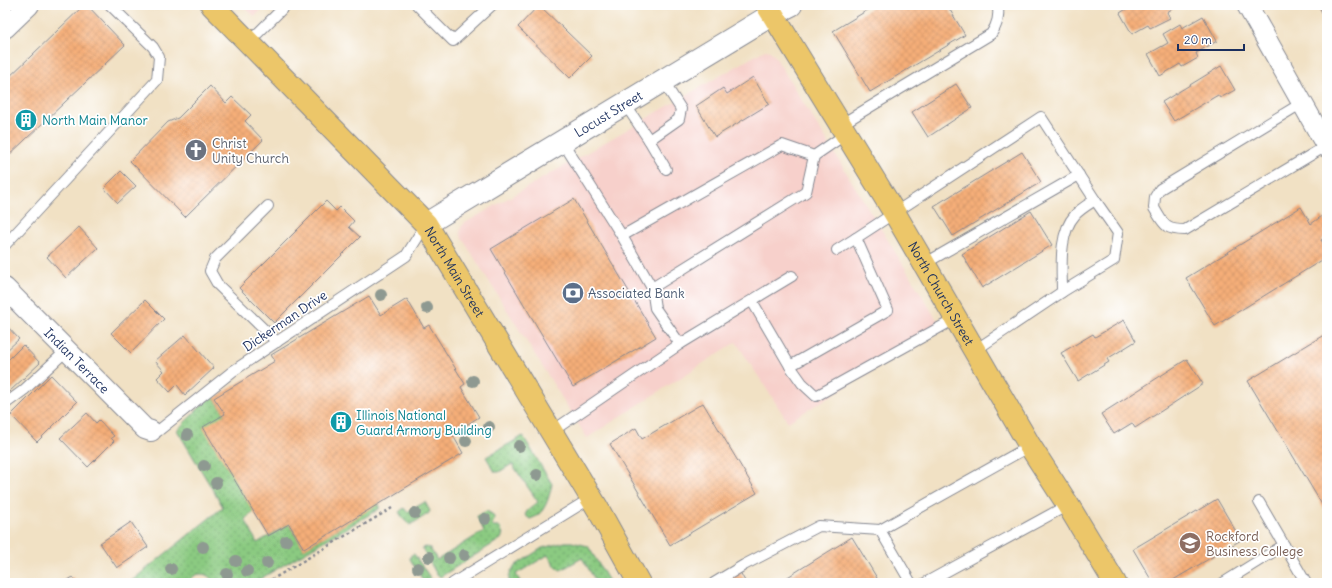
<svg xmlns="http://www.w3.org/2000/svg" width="1332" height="588" font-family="Delius,sans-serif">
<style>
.built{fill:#f7d0cb}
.grass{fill:url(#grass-dots);stroke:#537c70}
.building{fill:url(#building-cross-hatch)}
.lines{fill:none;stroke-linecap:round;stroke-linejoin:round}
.service-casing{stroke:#868891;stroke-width:12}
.minor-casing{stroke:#868891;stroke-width:22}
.tertiary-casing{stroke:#868891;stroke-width:24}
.primary-casing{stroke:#868891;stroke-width:24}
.path{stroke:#868891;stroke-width:2.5;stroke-dasharray:3 3;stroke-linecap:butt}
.service{stroke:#fff;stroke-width:10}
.minor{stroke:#fff;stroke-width:20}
.tertiary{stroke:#fff;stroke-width:22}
.primary{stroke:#ecc669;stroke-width:22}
.tree{fill:#8e9991}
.labels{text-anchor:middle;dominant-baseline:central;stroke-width:3.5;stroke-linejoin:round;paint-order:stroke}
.street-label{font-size:13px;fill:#1b2f5e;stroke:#fff}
.culture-label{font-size:13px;fill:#0d838f;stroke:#fff;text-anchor:start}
.worship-label{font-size:13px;fill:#5b616d;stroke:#fff;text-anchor:start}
.service-label{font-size:13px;fill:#4e5e75;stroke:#fff;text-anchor:start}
.education-label{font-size:13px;fill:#785e54;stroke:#fff;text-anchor:start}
</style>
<defs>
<pattern id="grass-dots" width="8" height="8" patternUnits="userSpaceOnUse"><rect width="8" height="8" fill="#8bca81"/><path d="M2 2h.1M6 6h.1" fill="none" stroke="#71a46d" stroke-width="1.8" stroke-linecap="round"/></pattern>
<pattern id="building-cross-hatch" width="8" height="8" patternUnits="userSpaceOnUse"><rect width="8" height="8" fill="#f5ae78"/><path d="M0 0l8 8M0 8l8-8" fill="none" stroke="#d1966a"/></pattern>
</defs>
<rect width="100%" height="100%" fill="#fff"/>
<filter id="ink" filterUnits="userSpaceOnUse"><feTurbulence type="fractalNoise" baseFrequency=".025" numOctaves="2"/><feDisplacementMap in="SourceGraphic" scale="8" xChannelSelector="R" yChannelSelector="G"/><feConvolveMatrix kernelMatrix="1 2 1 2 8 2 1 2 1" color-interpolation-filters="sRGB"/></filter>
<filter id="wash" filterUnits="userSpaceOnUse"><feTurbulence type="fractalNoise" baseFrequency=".012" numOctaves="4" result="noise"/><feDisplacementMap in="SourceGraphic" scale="16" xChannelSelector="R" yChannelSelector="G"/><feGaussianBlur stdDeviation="0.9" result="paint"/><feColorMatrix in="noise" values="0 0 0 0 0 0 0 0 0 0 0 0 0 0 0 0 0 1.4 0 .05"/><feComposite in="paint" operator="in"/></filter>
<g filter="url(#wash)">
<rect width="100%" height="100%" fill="#f1e1c4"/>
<g class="built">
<path d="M 240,5 L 267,5 L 255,16 Z"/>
<path d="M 765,50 L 770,51 L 774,55 L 942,328 L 788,422 L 736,342 L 587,438 L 462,238 L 460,233 L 461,227 L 465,223 Z"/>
</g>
<g class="grass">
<path d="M 212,395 L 225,414 L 254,512 L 245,519 L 257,543 L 289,524 L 304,549 L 379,503 L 379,509 L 253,583 L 214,583 C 208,571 194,571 188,583 L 129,583 L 223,507 L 177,430 Z"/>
<path d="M 523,436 L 552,484 C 549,498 545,515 530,519 L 525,515 L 527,511 L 538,502 L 512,464 L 499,472 L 495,472 L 486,457 Z"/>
<path d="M 425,502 L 430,511 L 428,514 L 410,525 L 404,520 L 399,512 L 404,508 L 407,512 Z"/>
<path d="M 487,511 L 492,514 L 495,519 L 492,524 L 494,527 L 500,527 L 503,534 L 501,539 L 440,577 L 436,573 L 422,548 L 425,547 L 430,548 L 437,560 L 484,531 L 477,517 L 478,515 Z"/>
<path d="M 565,542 L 572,542 L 588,546 L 610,583 L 597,583 L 582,558 L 561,570 L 557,568 L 548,555 L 516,574 L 521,583 L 509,583 L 509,577 L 511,571 L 516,565 L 542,548 Z"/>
<path d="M 414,554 L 429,576 L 431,583 L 424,582 L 410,559 L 411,555 Z"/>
</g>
<g id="blocks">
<g class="building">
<path d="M 84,5 L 87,5 L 125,45 L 5,159 L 5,81 Z"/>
<path d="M 539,5 L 592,56 L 570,78 L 518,27 Z"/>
<path d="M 876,5 L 947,5 L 965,35 L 870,92 L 833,31 Z"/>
<path d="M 1131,5 L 1179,5 L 1167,12 L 1170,18 L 1150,28 L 1148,25 L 1132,34 L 1120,13 L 1131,6 Z"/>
<path d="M 1318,5 L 1327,5 L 1327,14 L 1324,16 Z"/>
<path d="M 1203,16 L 1217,41 L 1196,53 L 1198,58 L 1182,67 L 1180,64 L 1160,76 L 1148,54 L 1168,43 L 1163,34 L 1180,24 L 1182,28 Z"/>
<path d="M 1221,66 L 1235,90 L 1220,98 L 1218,95 L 1174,121 L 1162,102 Z"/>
<path d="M 753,77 L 769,104 L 715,137 L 696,106 L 723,88 L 727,94 Z"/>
<path d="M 956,84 L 972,108 L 928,137 L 912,112 Z"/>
<path d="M 210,86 L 226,103 L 232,97 L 251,115 L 245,121 L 263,140 L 185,217 L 130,161 L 168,122 L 178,118 Z"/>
<path d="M 1022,152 L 1041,182 L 953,236 L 934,206 Z"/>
<path d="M 121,171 L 136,186 L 118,203 L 104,188 Z"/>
<path d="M 574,199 L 656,337 L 573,387 L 491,249 Z"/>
<path d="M 326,201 L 336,211 L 340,207 L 354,221 L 349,227 L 360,237 L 274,323 L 239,288 Z"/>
<path d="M 1301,207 L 1311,224 L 1322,216 L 1327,224 L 1327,237 L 1321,240 L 1327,249 L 1327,257 L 1215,326 L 1186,278 Z"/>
<path d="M 1031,211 L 1052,245 L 982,288 L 962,254 Z"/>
<path d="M 79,227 L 98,248 L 66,278 L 47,257 Z"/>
<path d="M 369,296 L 381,315 L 407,299 L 424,328 L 429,325 L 465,384 L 461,387 L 479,417 L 452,434 L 463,453 L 304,549 L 289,524 L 268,536 L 203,427 L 225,414 L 214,398 L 275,361 L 271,355 Z"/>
<path d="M 145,300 L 164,319 L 131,353 L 111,333 Z"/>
<path d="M 1124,320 L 1136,341 L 1107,359 L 1109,362 L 1078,381 L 1061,353 L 1093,334 L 1095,337 Z"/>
<path d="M 5,324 L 19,339 L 5,352 Z"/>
<path d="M 1327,333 L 1327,513 L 1248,381 Z"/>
<path d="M 185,335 L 214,368 L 185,395 L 177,385 L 170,392 L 157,378 L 164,371 L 155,361 Z"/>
<path d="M 23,345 L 40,363 L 9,392 L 5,387 L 5,363 Z"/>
<path d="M 1187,359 L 1203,384 L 1135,428 L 1132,423 L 1114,434 L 1101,414 Z"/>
<path d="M 51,375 L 77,402 L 37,442 L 11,415 Z"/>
<path d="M 703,403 L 757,493 L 670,545 L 610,444 L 636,428 L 642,439 Z"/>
<path d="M 87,413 L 96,423 L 99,420 L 114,436 L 111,438 L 114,441 L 88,467 L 60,438 Z"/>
<path d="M 1217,499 L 1241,540 L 1168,583 L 1153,583 L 1133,549 Z"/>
<path d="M 131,522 L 148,547 L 117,568 L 100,543 Z"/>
<path d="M 852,537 L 877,578 L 870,583 L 778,583 Z"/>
<path d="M 739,570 L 746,583 L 718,583 Z"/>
<path d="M 73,577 L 77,583 L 63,583 Z"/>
</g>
</g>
</g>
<g filter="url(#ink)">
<use href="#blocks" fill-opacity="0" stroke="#868891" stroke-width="1"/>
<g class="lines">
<g class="service-casing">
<g id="service">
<path d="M 417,5 L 453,41 L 492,5"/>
<path d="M 248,43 L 286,5"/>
<path d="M 1302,103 L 1160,189 L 1155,197 L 1154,208 C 1164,224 1164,230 1185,230 L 1326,146"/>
<path d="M 625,104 L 649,140 L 679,119 L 681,109 L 663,81"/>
<path d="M 840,125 L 991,34 C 998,24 999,16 998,5"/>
<path d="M 649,140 L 666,169"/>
<path d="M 562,141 L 622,236 L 652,288 L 655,308 L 680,344"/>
<path d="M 268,206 L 215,259 L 210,271 L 218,285 L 277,342"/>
<path d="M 622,236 L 782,145 L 814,156"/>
<path d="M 5,245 L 157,80 L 159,57 L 153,47 L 110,5"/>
<path d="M 837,250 L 856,238 L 1041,117 L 1095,200 L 1118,233 L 1114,260 L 1062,292 L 974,351"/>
<path d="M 924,264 L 1079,175"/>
<path d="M 652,288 L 806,192 L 814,156 L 846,134"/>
<path d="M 1062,292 C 1062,268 1058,234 1075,215 C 1080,209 1089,204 1095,200"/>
<path d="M 752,301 L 790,366 L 802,383 L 816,396 L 955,319"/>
<path d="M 790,366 L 888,310 L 856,238"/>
<path d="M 5,404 L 24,390 L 67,350"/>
<path d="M 151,431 L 158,431 L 233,371 L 406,256 L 426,224"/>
<path d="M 551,432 L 680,344 L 792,276"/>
<path d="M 1259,502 L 1284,545"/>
<path d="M 453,583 L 591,498"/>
<path d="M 714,583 L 744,565 L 819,526 L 880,530"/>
<path d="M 911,583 L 880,530 L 1030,446"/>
<path d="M 925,583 L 1068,505"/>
<path d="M 1223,583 L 1284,545 L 1306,583"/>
</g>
</g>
<g class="minor-casing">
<g id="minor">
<path d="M 1247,5 L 1327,147"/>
<path d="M 5,28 L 29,5"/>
<path id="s1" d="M 5,288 L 145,429 L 151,431"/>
</g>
</g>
<g class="tertiary-casing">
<g id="tertiary">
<path id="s2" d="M 426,224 L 773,14 L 791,5"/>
</g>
</g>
<g class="primary-casing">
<g id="primary">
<path id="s3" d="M 212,5 L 426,224 L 598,509 L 639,583"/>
<path id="s4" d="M 767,5 L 894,212 L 1030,446 L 1068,505 L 1115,583"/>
</g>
</g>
<path class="path" d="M 266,583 L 392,508"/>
<use href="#service" class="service"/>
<use href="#minor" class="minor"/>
<use href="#tertiary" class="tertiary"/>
<use href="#primary" class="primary"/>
</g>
<g class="tree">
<circle cx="381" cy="295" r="6"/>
<circle cx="427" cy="308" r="6"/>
<circle cx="473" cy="381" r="6"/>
<circle cx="489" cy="427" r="6"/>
<circle cx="187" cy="435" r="6"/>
<circle cx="466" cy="441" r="6"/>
<circle cx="519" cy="446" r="6"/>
<circle cx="204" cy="466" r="6"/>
<circle cx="537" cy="475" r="6"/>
<circle cx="216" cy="483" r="6"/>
<circle cx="415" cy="513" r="6"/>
<circle cx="485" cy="519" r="6"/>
<circle cx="286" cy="541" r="6"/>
<circle cx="203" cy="547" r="6"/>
<circle cx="464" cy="555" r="6"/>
<circle cx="429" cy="557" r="6"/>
<circle cx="449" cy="558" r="6"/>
<circle cx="236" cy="561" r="6"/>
<circle cx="267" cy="563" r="6"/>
<circle cx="418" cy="568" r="6"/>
<circle cx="171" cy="569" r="6"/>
<circle cx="247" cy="571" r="6"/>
<circle cx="227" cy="574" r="6"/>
</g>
</g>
<defs>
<g id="building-disc" transform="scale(1.15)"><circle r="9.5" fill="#0f9aa8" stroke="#fff"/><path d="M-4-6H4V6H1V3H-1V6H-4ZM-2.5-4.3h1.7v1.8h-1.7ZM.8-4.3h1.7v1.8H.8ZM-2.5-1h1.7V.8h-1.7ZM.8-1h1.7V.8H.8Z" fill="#fff"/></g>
<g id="church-disc" transform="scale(1.15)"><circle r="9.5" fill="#6b7280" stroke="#fff"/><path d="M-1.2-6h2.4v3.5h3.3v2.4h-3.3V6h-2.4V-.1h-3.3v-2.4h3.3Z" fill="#fff"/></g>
<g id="bank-disc" transform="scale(1.15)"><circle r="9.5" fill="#5c6f8a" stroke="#fff"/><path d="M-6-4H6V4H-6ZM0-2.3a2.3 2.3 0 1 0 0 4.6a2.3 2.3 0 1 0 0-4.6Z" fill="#fff"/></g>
<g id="school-disc" transform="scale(1.15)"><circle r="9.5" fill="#8d6e63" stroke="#fff"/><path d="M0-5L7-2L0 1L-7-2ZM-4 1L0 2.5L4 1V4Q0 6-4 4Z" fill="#fff"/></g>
</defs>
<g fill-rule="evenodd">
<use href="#building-disc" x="26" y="120"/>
<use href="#church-disc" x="196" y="150"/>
<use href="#bank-disc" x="573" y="293"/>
<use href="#building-disc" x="341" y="422"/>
<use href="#school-disc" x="1190" y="543"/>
</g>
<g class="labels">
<g class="street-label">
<text stroke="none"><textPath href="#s2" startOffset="213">Locust Street</textPath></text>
<text stroke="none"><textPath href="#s3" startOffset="362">North Main Street</textPath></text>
<text stroke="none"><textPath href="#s4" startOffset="337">North Church Street</textPath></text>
<text transform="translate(285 321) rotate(-34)">Dickerman Drive</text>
<text stroke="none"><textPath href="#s1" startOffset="102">Indian Terrace</textPath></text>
</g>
<g class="culture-label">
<text x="42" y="120">North Main Manor</text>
<text x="356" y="415">Illinois National<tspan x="356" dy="15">Guard Armory Building</tspan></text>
</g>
<g class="worship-label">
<text x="212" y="143">Christ<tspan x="212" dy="15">Unity Church</tspan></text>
</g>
<g class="service-label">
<text x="588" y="293">Associated Bank</text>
</g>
<g class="education-label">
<text x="1206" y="536">Rockford<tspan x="1206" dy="15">Business College</tspan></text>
</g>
</g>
<rect width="1332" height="588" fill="none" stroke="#fff" stroke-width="20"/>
<path d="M1178 44v6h66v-6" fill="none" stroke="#1b2f5e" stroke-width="2"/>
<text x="1184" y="44" font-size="12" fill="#1b2f5e" stroke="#ffffff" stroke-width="3" paint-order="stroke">20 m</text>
</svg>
